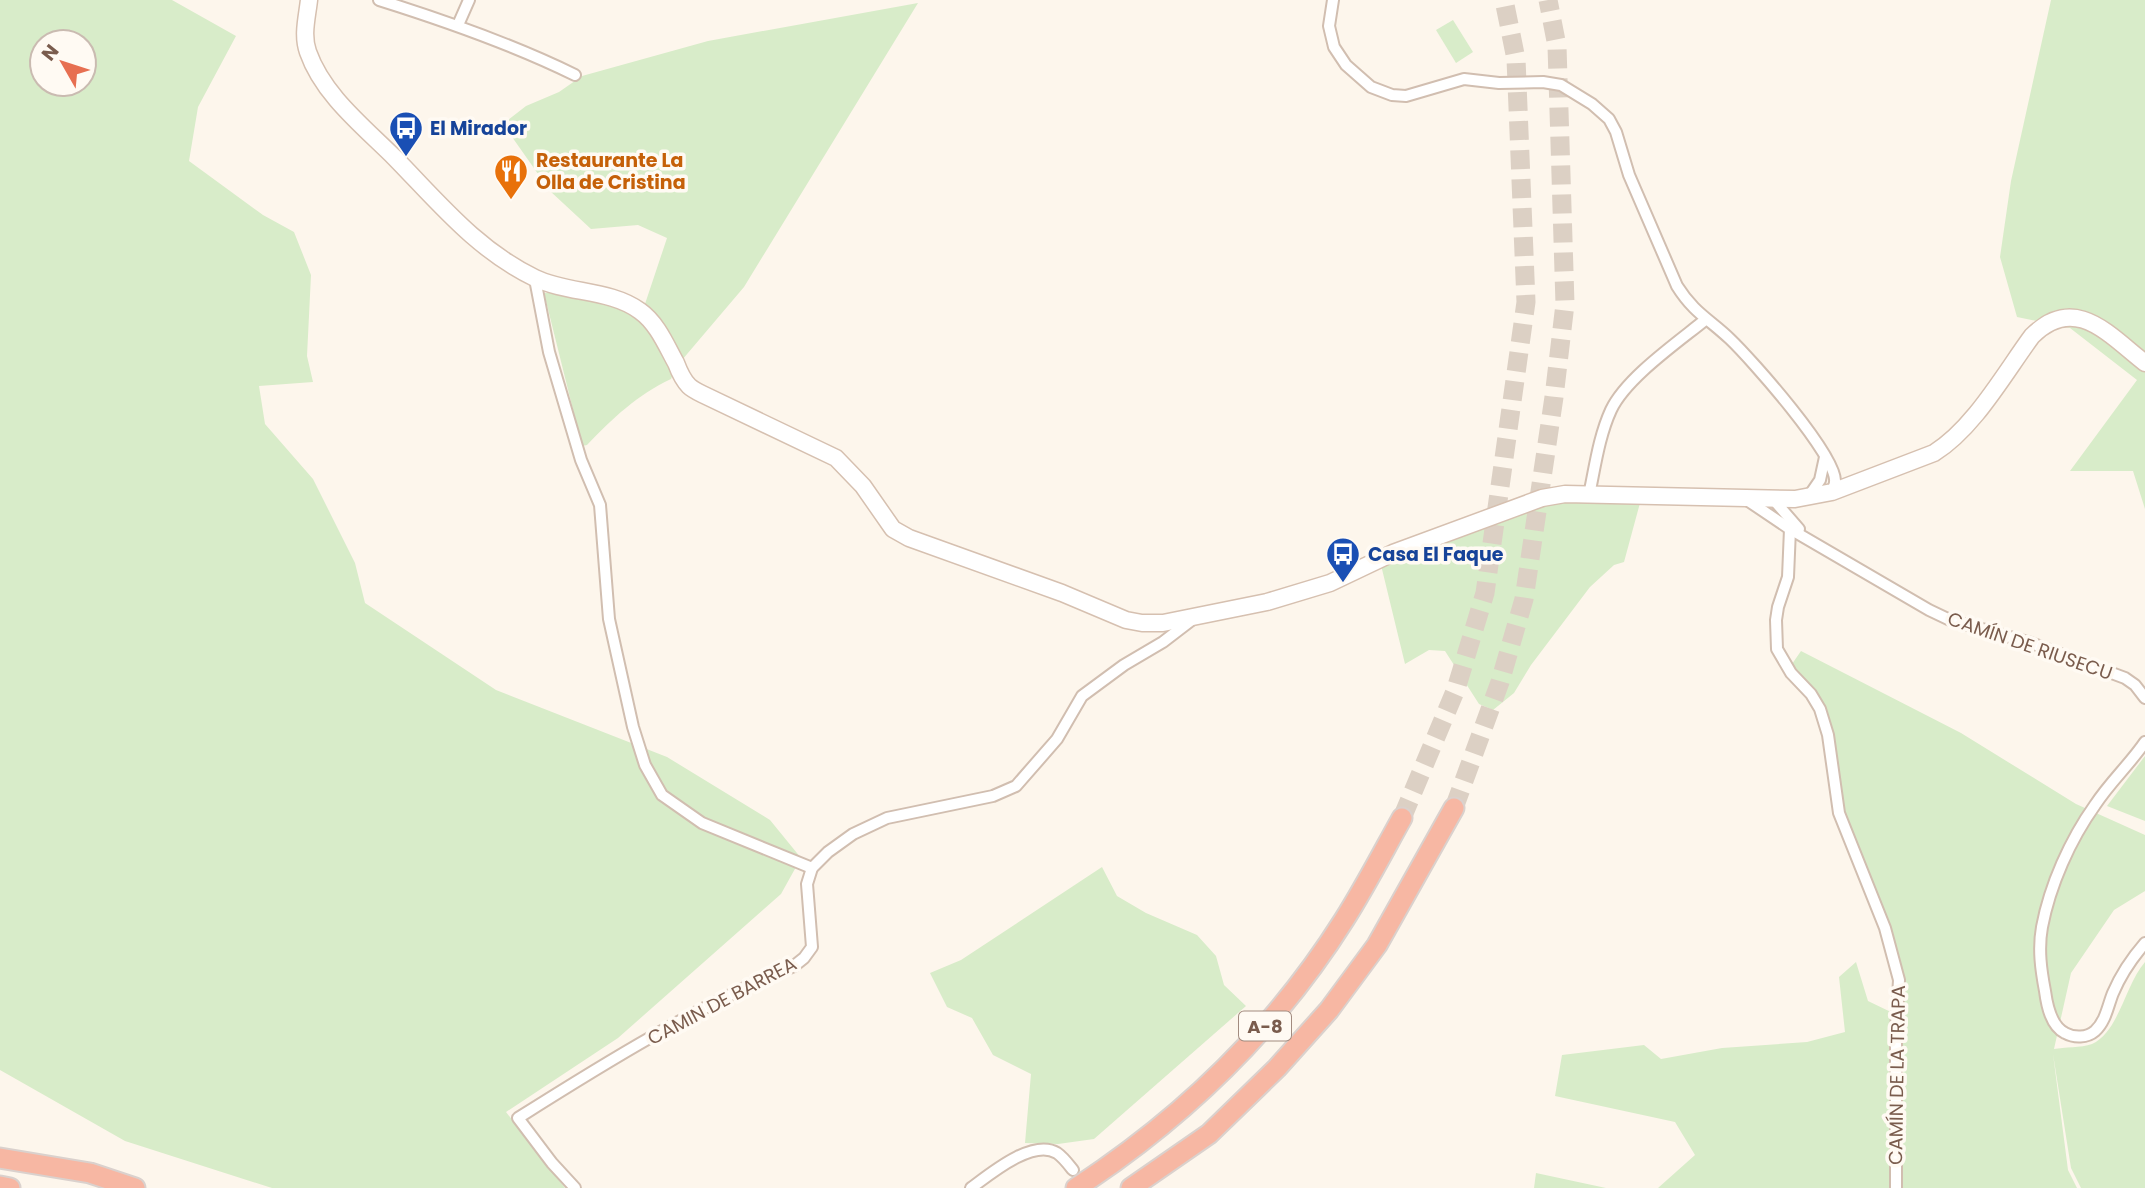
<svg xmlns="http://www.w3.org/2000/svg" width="2145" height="1188" font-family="Poppins,sans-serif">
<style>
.green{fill:#d8ecc9;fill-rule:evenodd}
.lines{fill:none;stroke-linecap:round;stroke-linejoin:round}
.highway-tunnel{stroke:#dcd0c4;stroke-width:19;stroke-dasharray:19 10;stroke-linecap:butt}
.street-casing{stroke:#d1beb0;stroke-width:14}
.secondary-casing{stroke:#d6c0b0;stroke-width:19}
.highway-casing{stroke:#dad1cd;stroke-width:23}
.street{stroke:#fff;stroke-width:10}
.secondary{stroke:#fff;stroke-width:16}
.highway{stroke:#f7b7a3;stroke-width:19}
.labels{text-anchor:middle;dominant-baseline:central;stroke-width:7;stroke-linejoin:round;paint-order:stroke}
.shield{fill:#fffaf3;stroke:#a28b7f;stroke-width:2}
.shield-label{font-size:18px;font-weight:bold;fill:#7a5c4d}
.transit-label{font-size:19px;font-weight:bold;fill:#164399;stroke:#fffaf3;text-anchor:start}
.food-label{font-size:19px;font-weight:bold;fill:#c56008;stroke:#fffaf3;text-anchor:start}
.street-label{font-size:19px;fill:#7a5c4d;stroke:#fffaf3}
</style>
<rect width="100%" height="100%" fill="#fdf6ec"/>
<g class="green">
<path d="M 0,0 L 172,0 L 236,36 L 198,107 L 189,161 L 263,215 L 294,232 L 311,275 L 307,356 L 313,382 L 259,386 L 265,424 L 313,479 L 355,563 L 365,603 L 496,690 L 667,757 L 770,820 L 801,858 L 781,894 L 618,1038 L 506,1112 L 565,1188 L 272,1188 L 125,1141 L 0,1070 ZM 42,42 L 84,42 L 84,84 L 42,84 Z"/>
<path d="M 2051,0 L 2145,0 L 2145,509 L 2133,471 L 2070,471 L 2137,380 L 2070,328 L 2017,317 L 2000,257 L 2011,181 Z"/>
<path d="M 918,3 L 744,287 L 682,360 L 671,336 L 645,304 L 667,238 L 638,225 L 591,229 L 550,191 L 503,124 L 526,106 L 559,92 L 582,76 L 708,41 Z"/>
<path d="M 1453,20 L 1473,52 L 1456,63 L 1436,30 Z"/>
<path d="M 544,293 L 557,293 L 630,311 L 657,339 L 673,374 L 671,379 C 637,395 613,418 587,445 L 582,446 Z"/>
<path d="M 1572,500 L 1640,503 L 1624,562 L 1614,565 L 1590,587 L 1531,665 L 1514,693 L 1493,710 L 1479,704 L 1445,651 L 1429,650 L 1405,664 L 1381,565 L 1527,508 Z"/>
<path d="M 1801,651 L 1961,733 L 2076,804 L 2145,835 L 2145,891 L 2114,910 L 2071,973 L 2054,1049 C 2064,1047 2081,1048 2092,1044 C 2119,1032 2125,985 2145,962 L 2145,1188 L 2081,1188 L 2071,1168 L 2053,1054 L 2068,1170 L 2077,1188 L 1658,1188 L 1695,1155 L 1675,1122 L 1555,1096 L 1562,1055 L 1644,1045 L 1661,1059 L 1722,1048 L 1807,1042 L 1845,1032 L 1839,977 L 1856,962 L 1868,1001 L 1895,1014 L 1901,980 L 1844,819 L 1830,733 L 1792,664 Z"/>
<path d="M 2145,756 L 2145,821 L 2107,806 Z"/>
<path d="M 1102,867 L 1117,896 L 1146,913 L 1197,935 L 1216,956 L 1224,985 L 1246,1006 L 1094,1139 L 1058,1144 L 1025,1143 L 1031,1074 L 993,1055 L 972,1018 L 947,1007 L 930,973 L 961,960 Z"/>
<path d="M 1536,1173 L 1606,1188 L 1534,1188 Z"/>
</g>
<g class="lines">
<g class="highway-tunnel">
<path d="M 1454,808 L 1500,682 L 1524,599 L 1554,397 L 1565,304 L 1557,46 L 1548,0"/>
<path d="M 1402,818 L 1456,689 L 1485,593 L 1526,302 L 1516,59 L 1504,0"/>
</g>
<g class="street-casing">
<g id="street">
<path d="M 379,0 C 446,21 512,44 575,75"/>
<path d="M 1333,0 L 1329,26 L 1334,47 L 1346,65 L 1371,87 L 1392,95 L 1406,96 L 1464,79 L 1499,83 L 1543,82 L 1561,85 L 1592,104 L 1609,119 L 1616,132 L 1629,175 L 1677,286 C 1694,313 1709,319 1730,339 C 1751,359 1838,457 1835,482 C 1835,485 1833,488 1832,492"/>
<path d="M 458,25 L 469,0"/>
<path d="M 535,279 L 549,352 L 581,460 L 600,505 L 609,619 L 633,727 L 645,765 L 662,795 L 702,823 L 812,868"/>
<path d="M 1589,495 C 1595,467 1599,436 1611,410 C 1626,378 1678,342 1705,320"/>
<path d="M 1809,496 L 1820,480 L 1825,457"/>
<path d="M 1772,498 L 1799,529"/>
<path d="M 1747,500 L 1790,529 L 1929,610 L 1950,620 L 2031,643 L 2125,678 L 2135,685 L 2145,698"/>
<path d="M 1790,529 L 1788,577 L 1778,607 L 1776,620 L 1777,649 L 1791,673 L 1811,694 L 1820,709 L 1828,735 L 1839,813 L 1885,928 L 1899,980 L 1896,1032 L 1896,1188"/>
<path d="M 2145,742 C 2130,764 2110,782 2095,805 C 2070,840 2050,885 2042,927 C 2038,949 2041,970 2045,991 C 2047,1006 2051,1026 2065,1033 C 2074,1038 2087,1038 2095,1031 C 2106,1021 2108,1005 2113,993 C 2121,974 2132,958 2145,943"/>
<path d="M 575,1188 L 552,1163 L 518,1118 C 605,1063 699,1005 794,966 L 804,958 L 812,947 L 807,884 L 812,868 L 828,852 L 853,834 L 887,818 L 993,796 L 1016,786 L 1057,739 L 1082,696 L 1124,665 L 1163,642 L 1193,619"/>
<path d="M 971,1188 C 990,1174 1033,1138 1057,1153 C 1063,1157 1069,1165 1073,1170"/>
</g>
</g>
<g class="secondary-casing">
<path id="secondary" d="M 309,0 C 307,18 302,35 308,52 C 323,95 364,127 395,158 C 439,203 477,250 535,278 C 568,294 610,289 640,311 C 657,323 666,345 676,363 C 679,371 683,380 689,386 C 692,389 698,392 702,394 L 836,458 L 863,486 L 893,529 L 909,538 L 1062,593 L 1126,620 L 1142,623 L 1163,623 L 1267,602 L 1330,583 L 1393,553 L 1542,498 L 1565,494 L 1795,499 L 1832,492 L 1934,453 C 1974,428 2004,374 2032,336 C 2075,293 2109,335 2145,363"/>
</g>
<g class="highway-casing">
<g id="highway">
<path d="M 0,1158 L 90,1173 L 135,1188"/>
<path d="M 0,1186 L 10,1188"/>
<path d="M 1076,1188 C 1183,1118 1276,1028 1344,920 C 1365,887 1383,852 1402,818"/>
<path d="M 1131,1188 L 1209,1134 L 1277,1068 L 1329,1010 L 1377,945 L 1454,808"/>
</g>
</g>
<use href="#street" class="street"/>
<use href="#secondary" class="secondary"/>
<use href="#highway" class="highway"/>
</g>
<defs>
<g id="bus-pin" transform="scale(1.75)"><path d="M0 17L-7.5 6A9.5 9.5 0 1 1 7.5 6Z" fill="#1a4fb4" stroke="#fffaf3"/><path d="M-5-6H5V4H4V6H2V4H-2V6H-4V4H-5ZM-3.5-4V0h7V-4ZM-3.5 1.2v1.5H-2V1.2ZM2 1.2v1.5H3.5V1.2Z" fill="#fff"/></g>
<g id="restaurant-pin" transform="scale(1.75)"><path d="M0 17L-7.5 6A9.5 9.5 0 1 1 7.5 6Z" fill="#e8710a" stroke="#fffaf3"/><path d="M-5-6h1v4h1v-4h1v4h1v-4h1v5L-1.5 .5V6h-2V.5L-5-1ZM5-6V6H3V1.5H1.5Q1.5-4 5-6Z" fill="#fff"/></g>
</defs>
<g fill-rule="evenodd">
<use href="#bus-pin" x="406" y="128"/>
<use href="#restaurant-pin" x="511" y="171"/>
<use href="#bus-pin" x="1343" y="554"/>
</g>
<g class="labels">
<rect class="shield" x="1239" y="1011.5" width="52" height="29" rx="5"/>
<g class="shield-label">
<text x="1265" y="1026">A-8</text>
</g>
<g class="transit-label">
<text x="430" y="128">El Mirador</text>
<text x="1368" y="554">Casa El Faque</text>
</g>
<g class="food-label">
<text x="536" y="160">Restaurante La<tspan x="536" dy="22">Olla de Cristina</tspan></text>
</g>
<g class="street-label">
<text transform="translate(2030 646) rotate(19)">CAMÍN DE RIUSECU</text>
<text transform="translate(722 1001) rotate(-28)">CAMIN DE BARREA</text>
<text transform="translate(1897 1075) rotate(-89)">CAMÍN DE LA TRAPA</text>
</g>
</g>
<g transform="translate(63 63) rotate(309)"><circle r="33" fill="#fffaf3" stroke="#cabbb1" stroke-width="2"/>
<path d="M0-5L12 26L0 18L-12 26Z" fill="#e76f51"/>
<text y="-10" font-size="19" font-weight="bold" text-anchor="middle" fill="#7a5c4d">N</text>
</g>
</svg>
